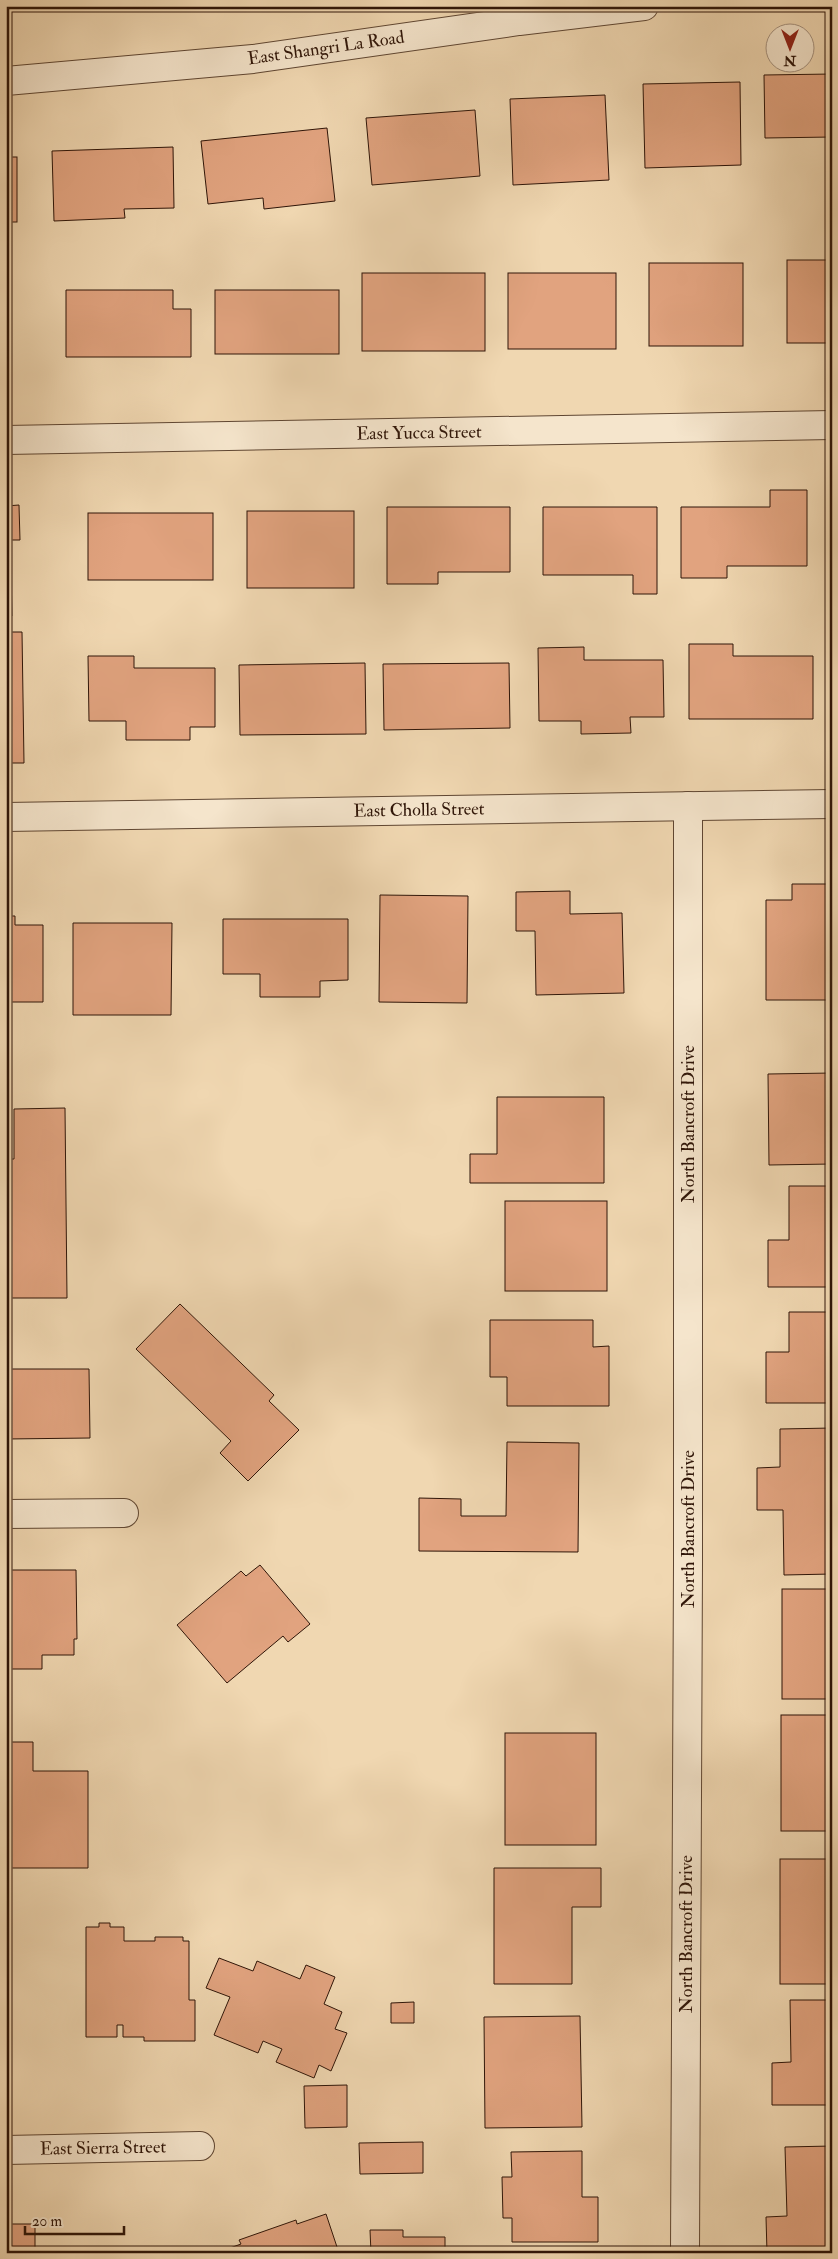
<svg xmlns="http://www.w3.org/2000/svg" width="838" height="2259" font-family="'IM FELL Double Pica',serif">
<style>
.building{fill:#e1a37f;stroke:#2f1508}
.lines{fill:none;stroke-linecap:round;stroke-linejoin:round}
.minor-casing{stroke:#5f4632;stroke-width:30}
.minor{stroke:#f5e5cc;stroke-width:28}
.labels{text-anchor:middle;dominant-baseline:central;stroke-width:5;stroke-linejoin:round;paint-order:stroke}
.street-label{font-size:18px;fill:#2f1508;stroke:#f5e5cc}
</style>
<rect width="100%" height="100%" fill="#f0d7b1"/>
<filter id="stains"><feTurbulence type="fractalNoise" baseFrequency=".004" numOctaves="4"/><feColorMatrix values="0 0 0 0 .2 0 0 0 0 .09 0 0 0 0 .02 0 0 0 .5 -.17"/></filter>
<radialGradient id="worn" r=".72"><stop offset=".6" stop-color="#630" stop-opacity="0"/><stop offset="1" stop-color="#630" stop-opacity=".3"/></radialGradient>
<g class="building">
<path d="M 832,74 L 832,137 L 765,138 L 764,75 Z"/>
<path d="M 740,82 L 741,165 L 645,168 L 643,84 Z"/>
<path d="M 605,95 L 609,180 L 513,185 L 510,99 Z"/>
<path d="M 475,110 L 480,176 L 372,185 L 366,118 Z"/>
<path d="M 327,128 L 335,201 L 264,209 L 263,198 L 208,204 L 201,141 Z"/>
<path d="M 173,147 L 174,208 L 124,209 L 125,218 L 54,221 L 52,151 Z"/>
<rect x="6" y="157" width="11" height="65"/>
<rect x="787" y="260" width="45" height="83"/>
<rect x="649" y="263" width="94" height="83"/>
<rect x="362" y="273" width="123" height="78"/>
<rect x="508" y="273" width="108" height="76"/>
<path d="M 66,290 L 173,290 L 173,309 L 191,309 L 191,357 L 66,357 Z"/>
<rect x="215" y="290" width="124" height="64"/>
<path d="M 770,490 L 807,490 L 807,566 L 727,566 L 727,578 L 681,578 L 681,507 L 770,507 Z"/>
<path d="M 19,505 L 20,540 L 6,540 L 6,506 Z"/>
<path d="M 387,507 L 510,507 L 510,572 L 438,572 L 438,584 L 387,584 Z"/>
<path d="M 543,507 L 657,507 L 657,594 L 633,594 L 633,575 L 543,575 Z"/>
<rect x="247" y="511" width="107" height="77"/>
<rect x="88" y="513" width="125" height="67"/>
<path d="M 6,573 L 11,573 L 12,616 L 6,617 Z"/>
<path d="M 6,632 L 22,632 L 24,763 L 6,763 Z"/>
<path d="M 689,644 L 733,644 L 733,656 L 813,656 L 813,719 L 689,719 Z"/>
<path d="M 584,647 L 584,660 L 663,660 L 664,717 L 630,717 L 631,733 L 581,734 L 581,721 L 539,721 L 538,648 Z"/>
<path d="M 88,656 L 134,656 L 134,668 L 215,668 L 215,727 L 190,727 L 190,740 L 126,740 L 126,721 L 89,721 Z"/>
<path d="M 365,663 L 366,734 L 240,735 L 239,665 Z"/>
<path d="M 509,663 L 510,728 L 384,730 L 383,664 Z"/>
<path d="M 792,884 L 832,884 L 832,1000 L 766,1000 L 766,900 L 792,900 Z"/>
<path d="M 570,891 L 570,914 L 622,913 L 624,993 L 536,995 L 535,931 L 516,931 L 516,892 Z"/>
<path d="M 380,895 L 468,896 L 467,1003 L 379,1002 Z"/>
<path d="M 6,916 L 15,916 L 15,925 L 43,925 L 43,1002 L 6,1002 Z"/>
<path d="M 223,919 L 348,919 L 348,980 L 320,981 L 320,997 L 260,997 L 260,974 L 223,974 Z"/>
<path d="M 73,923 L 172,923 L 171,1015 L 73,1015 Z"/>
<path d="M 832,1073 L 832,1164 L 769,1165 L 768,1074 Z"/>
<path d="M 497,1097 L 604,1097 L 604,1183 L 470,1183 L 470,1154 L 497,1154 Z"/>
<path d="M 65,1108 L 67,1298 L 6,1298 L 6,1159 L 14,1159 L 14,1109 Z"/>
<path d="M 789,1186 L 832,1186 L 832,1287 L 768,1287 L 768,1240 L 789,1240 Z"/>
<rect x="505" y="1201" width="102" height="90"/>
<path d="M 180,1304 L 274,1395 L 269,1401 L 299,1430 L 248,1481 L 220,1453 L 231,1441 L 136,1349 Z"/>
<path d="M 789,1312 L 832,1312 L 832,1403 L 766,1403 L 766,1352 L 789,1352 Z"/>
<path d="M 490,1320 L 593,1320 L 593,1347 L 609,1346 L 609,1406 L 507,1406 L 507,1377 L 490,1377 Z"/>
<path d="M 7,1369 L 89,1369 L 90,1438 L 6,1439 Z"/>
<path d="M 832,1428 L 832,1574 L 784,1575 L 783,1510 L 757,1510 L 757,1468 L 780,1467 L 780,1429 Z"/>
<path d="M 507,1442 L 579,1443 L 578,1552 L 419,1551 L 419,1498 L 461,1499 L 461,1516 L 506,1516 Z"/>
<path d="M 260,1565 L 310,1624 L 288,1642 L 283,1636 L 227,1683 L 177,1625 L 241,1571 L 246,1576 Z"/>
<path d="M 6,1570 L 76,1570 L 77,1639 L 74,1639 L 74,1655 L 42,1655 L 42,1669 L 6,1669 Z"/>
<rect x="782" y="1589" width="50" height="110"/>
<rect x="781" y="1715" width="51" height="116"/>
<rect x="505" y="1733" width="91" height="112"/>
<path d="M 6,1742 L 33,1742 L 33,1771 L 88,1771 L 88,1868 L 6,1868 Z"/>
<rect x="780" y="1859" width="52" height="125"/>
<path d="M 494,1868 L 601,1868 L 601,1907 L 572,1907 L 572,1984 L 494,1984 Z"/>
<path d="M 99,1923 L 110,1923 L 110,1927 L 124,1927 L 124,1941 L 155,1941 L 155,1937 L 183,1937 L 183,1941 L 189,1941 L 189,2000 L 195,2000 L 195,2041 L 144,2041 L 144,2037 L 123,2037 L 123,2025 L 117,2025 L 117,2037 L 86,2037 L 86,1927 L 99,1927 Z"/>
<path d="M 219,1958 L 253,1971 L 257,1961 L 300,1979 L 306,1965 L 335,1977 L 324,2004 L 342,2012 L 335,2029 L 347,2033 L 331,2071 L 319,2065 L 314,2078 L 276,2062 L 282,2049 L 263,2041 L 258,2053 L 214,2035 L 230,1997 L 206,1988 Z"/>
<path d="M 790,2000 L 832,2000 L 832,2105 L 772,2105 L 772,2063 L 791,2062 Z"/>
<path d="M 414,2002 L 414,2023 L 391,2023 L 391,2003 Z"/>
<path d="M 580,2016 L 582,2127 L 485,2128 L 484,2017 Z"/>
<path d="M 347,2085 L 347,2127 L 305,2128 L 304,2086 Z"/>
<path d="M 423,2142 L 423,2173 L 360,2174 L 359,2143 Z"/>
<path d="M 832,2146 L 832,2253 L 767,2253 L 766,2217 L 787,2216 L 785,2147 Z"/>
<path d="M 582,2151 L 582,2197 L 598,2197 L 598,2242 L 512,2242 L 512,2218 L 503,2218 L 502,2177 L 512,2177 L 511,2152 Z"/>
<path d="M 326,2214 L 339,2253 L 216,2253 L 241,2244 L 239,2240 L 296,2220 L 297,2224 Z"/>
<rect x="6" y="2224" width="29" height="29"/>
<path d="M 370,2230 L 403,2230 L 403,2237 L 445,2237 L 445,2253 L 371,2253 Z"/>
<rect x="108" y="2248" width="60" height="5"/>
</g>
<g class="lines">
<g class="minor-casing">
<g id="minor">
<path d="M 6,81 L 253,59 L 519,21 L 644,6"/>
<path d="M 6,440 L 832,425"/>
<path d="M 6,817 L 832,804"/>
<path d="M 6,1514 L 124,1513"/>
<path d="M 6,2150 L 200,2146"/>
<path d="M 685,2253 L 688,1564 L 688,806"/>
</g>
</g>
<use href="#minor" class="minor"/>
</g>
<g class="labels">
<g class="street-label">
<text transform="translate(326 48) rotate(-8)">East Shangri La Road</text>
<text transform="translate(419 433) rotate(-1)">East Yucca Street</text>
<text transform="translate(419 810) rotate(-1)">East Cholla Street</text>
<text transform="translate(688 1124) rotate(-90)">North Bancroft Drive</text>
<text transform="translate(688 1529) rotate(-90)">North Bancroft Drive</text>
<text transform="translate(686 1934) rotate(-90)">North Bancroft Drive</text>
<text transform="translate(103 2148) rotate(-1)">East Sierra Street</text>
</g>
</g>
<rect width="838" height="2259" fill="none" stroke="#f0d7b1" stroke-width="25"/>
<rect x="8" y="8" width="823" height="2244" fill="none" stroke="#2f1508" stroke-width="2.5"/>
<rect x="12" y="12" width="813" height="2234" fill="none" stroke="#2f1508"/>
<g transform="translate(790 48) rotate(180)"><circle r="24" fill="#f5e5cc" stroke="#a6927e"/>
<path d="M0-4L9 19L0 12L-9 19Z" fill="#8f2418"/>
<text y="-8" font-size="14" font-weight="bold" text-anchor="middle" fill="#2f1508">N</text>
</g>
<path d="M25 2226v8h99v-8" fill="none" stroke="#2f1508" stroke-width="2.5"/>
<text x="32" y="2226" font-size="15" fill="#2f1508" stroke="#f5e5cc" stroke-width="4" paint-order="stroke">20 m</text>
<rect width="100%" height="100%" filter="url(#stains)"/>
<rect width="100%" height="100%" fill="url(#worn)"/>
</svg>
